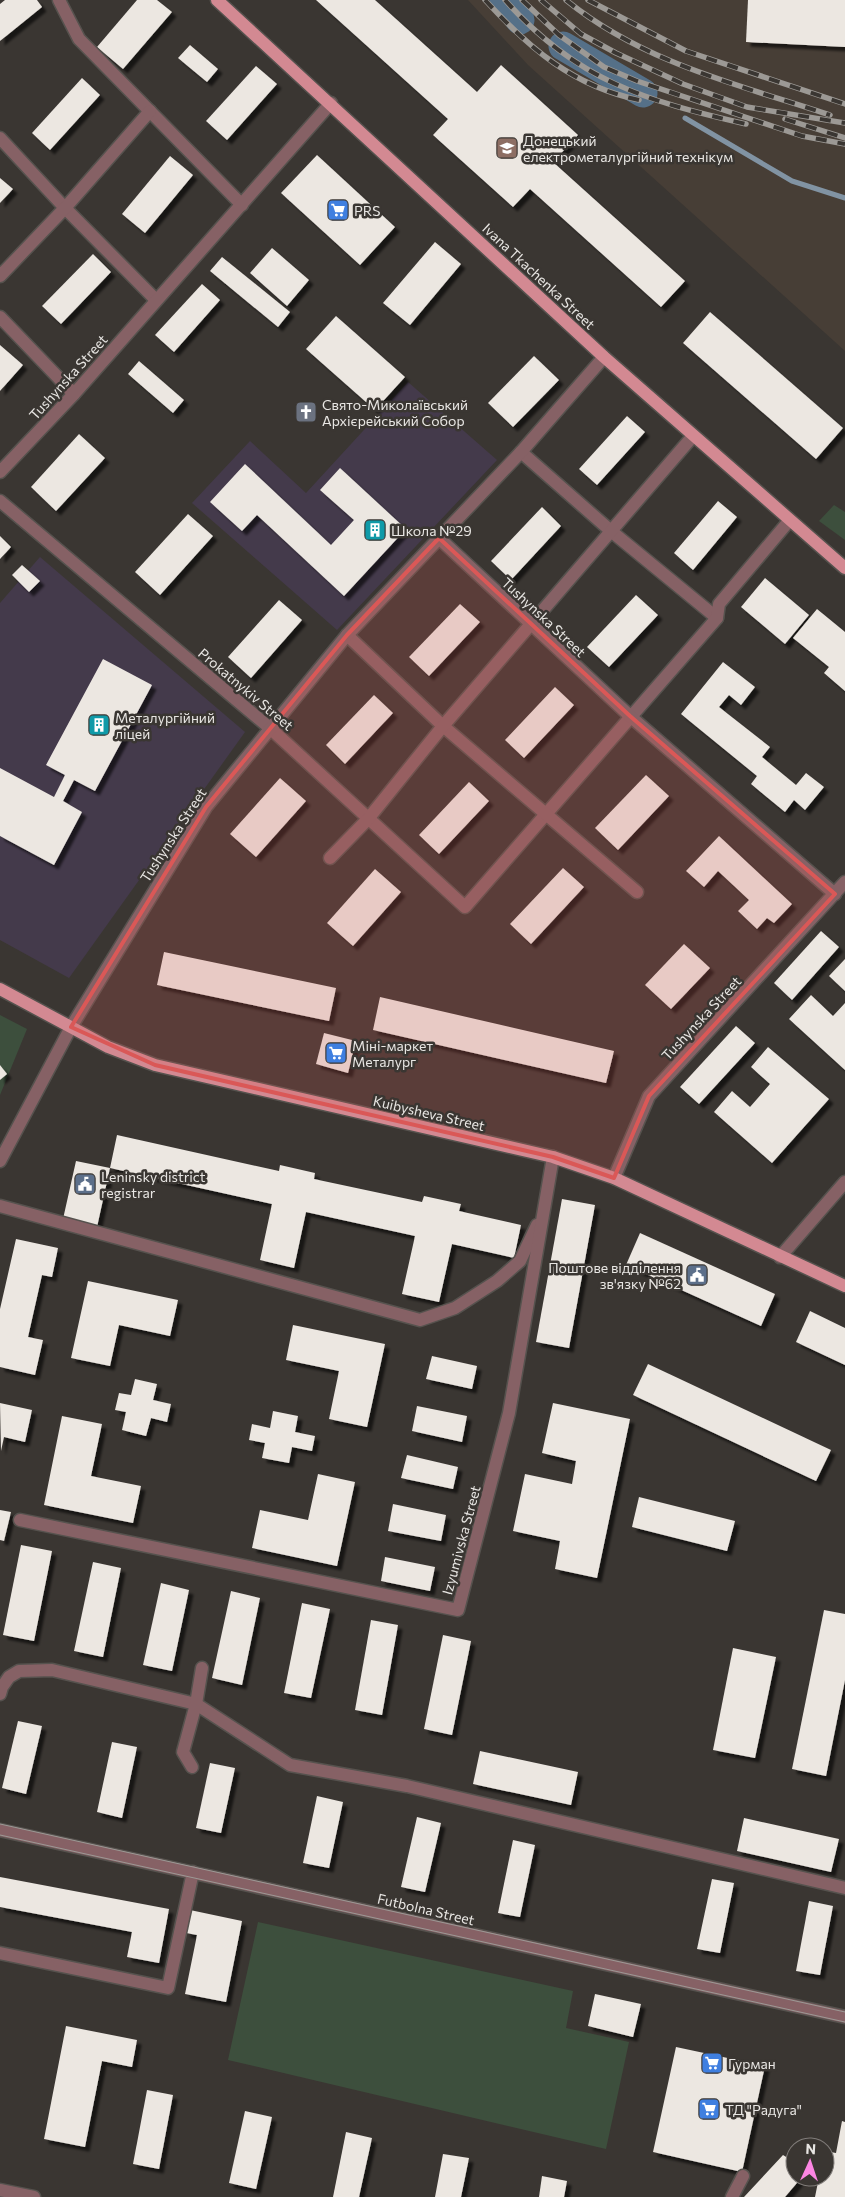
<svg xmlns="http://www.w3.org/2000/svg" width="845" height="2197" font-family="Commissioner,sans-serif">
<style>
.built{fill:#473e36}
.education{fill:#443a4b}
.green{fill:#3d4f3d}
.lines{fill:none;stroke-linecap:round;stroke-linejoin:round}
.stream{stroke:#8193a3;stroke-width:5}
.river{stroke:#557088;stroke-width:29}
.building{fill:#ece7e1;filter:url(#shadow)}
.minor-casing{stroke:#56524e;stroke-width:15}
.major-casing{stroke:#56524e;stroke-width:15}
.minor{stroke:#866165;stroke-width:12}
.major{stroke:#d38992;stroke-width:12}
.tram{stroke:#9c9995;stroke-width:1}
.rail-casing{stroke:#9c9995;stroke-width:5.5}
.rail{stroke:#3a3632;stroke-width:4;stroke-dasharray:11;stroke-linecap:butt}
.marked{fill:#da5857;fill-opacity:0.2;stroke:#da5857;stroke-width:4;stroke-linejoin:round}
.labels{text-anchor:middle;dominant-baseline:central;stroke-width:5;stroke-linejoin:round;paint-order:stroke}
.poi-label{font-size:14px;fill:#e8e6e3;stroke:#3a3632;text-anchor:start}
.street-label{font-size:14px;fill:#e8e6e3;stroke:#3a3632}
</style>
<defs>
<filter id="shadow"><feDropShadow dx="4.5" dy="4.5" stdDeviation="1" flood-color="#0009"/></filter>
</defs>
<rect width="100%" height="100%" fill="#3a3632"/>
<path class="built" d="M 468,0 L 845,0 L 845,351 L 528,65 Z"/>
<g class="education">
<path d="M 408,382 L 497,460 L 337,630 L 192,503 L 250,441 L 306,493 Z"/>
<path d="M 40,557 L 245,732 L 69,978 L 0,940 L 0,603 Z"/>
</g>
<g class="green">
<path d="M 834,505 L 845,512 L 845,540 L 819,521 Z"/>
<path d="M 0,1015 L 27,1029 L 0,1095 Z"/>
<path d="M 258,1922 L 573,1991 L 566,2028 L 629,2042 L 606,2149 L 228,2060 Z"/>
</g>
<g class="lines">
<path class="stream" d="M 685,118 L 792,181 L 845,198"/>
<g class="river">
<path d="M 504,0 L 520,20"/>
<path d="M 563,46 L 643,93"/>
</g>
</g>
<g class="building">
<path d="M 5,0 L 37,0 L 42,7 L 0,41 L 0,4 Z"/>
<path d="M 137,0 L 157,0 L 172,12 L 123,69 L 97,47 Z"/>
<path d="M 316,0 L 375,0 L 477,92 L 501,65 L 578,135 L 553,162 L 685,281 L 661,307 L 530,189 L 513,207 L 433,135 L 448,119 Z"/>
<path d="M 748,0 L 845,0 L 845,47 L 746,42 Z"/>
<path d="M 190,45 L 218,69 L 207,82 L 178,58 Z"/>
<path d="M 256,66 L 277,84 L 227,140 L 206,121 Z"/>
<path d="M 82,78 L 100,95 L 50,150 L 32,133 Z"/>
<path d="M 317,155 L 395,227 L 360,265 L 281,193 Z"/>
<path d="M 170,156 L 193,175 L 145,233 L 122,214 Z"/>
<path d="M 0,178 L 13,189 L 0,203 Z"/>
<path d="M 435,242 L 461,264 L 410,325 L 383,303 Z"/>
<path d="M 272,248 L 309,280 L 287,306 L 250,273 Z"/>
<path d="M 93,254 L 111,272 L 61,324 L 42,306 Z"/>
<path d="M 222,257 L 290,312 L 278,327 L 210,271 Z"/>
<path d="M 202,284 L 220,300 L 174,352 L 155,335 Z"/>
<path d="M 710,312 L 843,428 L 816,459 L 683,343 Z"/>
<path d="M 336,316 L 405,377 L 375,410 L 306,349 Z"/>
<path d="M 0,345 L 23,365 L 0,391 Z"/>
<path d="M 534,356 L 559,380 L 513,427 L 488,403 Z"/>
<path d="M 139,361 L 184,400 L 173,413 L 128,374 Z"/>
<path d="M 627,416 L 645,432 L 597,485 L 579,469 Z"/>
<path d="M 79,434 L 105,458 L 56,511 L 31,487 Z"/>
<path d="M 245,464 L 331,545 L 354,520 L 320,490 L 340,468 L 406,529 L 344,596 L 257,515 L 242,531 L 210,502 Z"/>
<path d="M 718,501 L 737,517 L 693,570 L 674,553 Z"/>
<path d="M 542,507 L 561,526 L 511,580 L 491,561 Z"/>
<path d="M 188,514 L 213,536 L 160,595 L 135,572 Z"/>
<path d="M 0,536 L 11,547 L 0,559 Z"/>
<path d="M 22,565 L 40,581 L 29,592 L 12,575 Z"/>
<path d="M 765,578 L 809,615 L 785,644 L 741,607 Z"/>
<path d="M 636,595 L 658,615 L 609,667 L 587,647 Z"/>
<path d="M 279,600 L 302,620 L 251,678 L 228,657 Z"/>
<path d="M 460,604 L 480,622 L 429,676 L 409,657 Z"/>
<path d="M 817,609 L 845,632 L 845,691 L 824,673 L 829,667 L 793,638 Z"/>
<path d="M 103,659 L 152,685 L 95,791 L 74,780 L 63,801 L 82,812 L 54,865 L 0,836 L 0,768 L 54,797 L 65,775 L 46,765 Z"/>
<path d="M 723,662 L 755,687 L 741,705 L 729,695 L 719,707 L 770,747 L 762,757 L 796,785 L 806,773 L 824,787 L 805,810 L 794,800 L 785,812 L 751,784 L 757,776 L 681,714 Z"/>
<path d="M 555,687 L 574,705 L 524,758 L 505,740 Z"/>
<path d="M 374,695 L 393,713 L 345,764 L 326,745 Z"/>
<path d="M 646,775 L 669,796 L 618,850 L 595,828 Z"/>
<path d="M 280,778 L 306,801 L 256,857 L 230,834 Z"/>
<path d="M 469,782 L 489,801 L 439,854 L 419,835 Z"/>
<path d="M 719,836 L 792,904 L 774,923 L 767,918 L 757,929 L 738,911 L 749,900 L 718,871 L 704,887 L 686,871 Z"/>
<path d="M 563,868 L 584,887 L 531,944 L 510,924 Z"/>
<path d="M 375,869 L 401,892 L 353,946 L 327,923 Z"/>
<path d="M 821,931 L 839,947 L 792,1000 L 774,983 Z"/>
<path d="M 684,944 L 710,968 L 671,1009 L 645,985 Z"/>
<path d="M 164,952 L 336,988 L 329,1021 L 157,985 Z"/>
<path d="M 845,959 L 845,991 L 829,976 Z"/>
<path d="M 811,995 L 833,1016 L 845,1003 L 845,1070 L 789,1019 Z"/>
<path d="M 380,997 L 614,1051 L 606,1083 L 373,1030 Z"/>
<path d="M 736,1026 L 755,1043 L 699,1104 L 680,1087 Z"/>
<path d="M 324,1033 L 356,1041 L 348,1073 L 316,1064 Z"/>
<path d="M 768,1047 L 829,1099 L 772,1163 L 714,1112 L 732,1091 L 750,1107 L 770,1084 L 751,1067 Z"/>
<path d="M 0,1065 L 7,1074 L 0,1080 Z"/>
<path d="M 117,1135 L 279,1171 L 280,1165 L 315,1173 L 314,1179 L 422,1202 L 424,1196 L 461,1204 L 459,1211 L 521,1225 L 514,1258 L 452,1244 L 439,1302 L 402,1294 L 415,1236 L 306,1212 L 294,1268 L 260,1260 L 272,1204 L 110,1168 L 97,1227 L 63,1219 L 76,1161 L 110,1168 Z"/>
<path d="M 562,1199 L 595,1205 L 569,1348 L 536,1342 Z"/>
<path d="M 640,1233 L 775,1294 L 761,1326 L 626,1265 Z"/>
<path d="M 16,1239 L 58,1248 L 52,1277 L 42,1275 L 28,1337 L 43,1340 L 35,1375 L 0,1367 L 0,1309 Z"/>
<path d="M 88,1281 L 178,1300 L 170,1336 L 119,1325 L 110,1366 L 71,1358 Z"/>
<path d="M 810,1311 L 845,1328 L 845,1365 L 796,1342 Z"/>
<path d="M 293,1325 L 385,1344 L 367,1427 L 329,1419 L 339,1371 L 286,1360 Z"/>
<path d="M 432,1356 L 477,1366 L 472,1389 L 426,1379 Z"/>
<path d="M 648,1364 L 831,1450 L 816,1481 L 633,1395 Z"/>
<path d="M 135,1379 L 157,1384 L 153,1400 L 171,1404 L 167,1422 L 151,1418 L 146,1436 L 122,1430 L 126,1412 L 115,1410 L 119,1393 L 131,1395 Z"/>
<path d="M 0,1403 L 32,1410 L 25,1442 L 4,1437 L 1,1451 Z"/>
<path d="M 553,1403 L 630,1419 L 597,1578 L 555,1569 L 560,1541 L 513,1531 L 525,1474 L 572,1484 L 576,1461 L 542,1453 Z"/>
<path d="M 417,1406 L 467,1416 L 462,1442 L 412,1431 Z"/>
<path d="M 273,1411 L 298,1416 L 295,1432 L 315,1436 L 312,1451 L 292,1447 L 289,1463 L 262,1458 L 265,1443 L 249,1440 L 252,1424 L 270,1428 Z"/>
<path d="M 62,1416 L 102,1424 L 91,1476 L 141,1486 L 133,1523 L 44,1505 Z"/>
<path d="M 407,1455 L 458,1467 L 453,1489 L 401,1478 Z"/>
<path d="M 318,1474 L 355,1482 L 337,1566 L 252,1548 L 260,1510 L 308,1520 Z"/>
<path d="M 639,1497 L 735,1521 L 727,1551 L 632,1527 Z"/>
<path d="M 393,1504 L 446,1515 L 441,1541 L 388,1531 Z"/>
<path d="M 0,1510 L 11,1512 L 4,1541 L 0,1540 Z"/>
<path d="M 21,1545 L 52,1551 L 34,1641 L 3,1635 Z"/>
<path d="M 385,1557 L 435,1567 L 430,1591 L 381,1581 Z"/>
<path d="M 93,1562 L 121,1568 L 103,1657 L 74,1651 Z"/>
<path d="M 161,1583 L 189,1590 L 172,1671 L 143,1665 Z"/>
<path d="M 231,1591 L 260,1598 L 242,1685 L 212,1678 Z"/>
<path d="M 302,1603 L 330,1609 L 311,1698 L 284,1693 Z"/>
<path d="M 824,1610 L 845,1614 L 845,1680 L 826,1776 L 792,1769 Z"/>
<path d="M 371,1620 L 398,1625 L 382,1715 L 355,1710 Z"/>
<path d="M 443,1635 L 471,1641 L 452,1735 L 424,1729 Z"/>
<path d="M 733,1648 L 776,1657 L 755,1758 L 713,1750 Z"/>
<path d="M 18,1721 L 42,1726 L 26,1794 L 2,1788 Z"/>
<path d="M 112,1742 L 137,1747 L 122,1818 L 97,1812 Z"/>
<path d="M 480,1751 L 578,1772 L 571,1805 L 473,1784 Z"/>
<path d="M 210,1763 L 235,1768 L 221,1833 L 196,1828 Z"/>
<path d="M 317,1796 L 343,1802 L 329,1868 L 303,1863 Z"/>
<path d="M 417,1817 L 441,1823 L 425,1892 L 401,1887 Z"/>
<path d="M 744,1818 L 839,1839 L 831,1872 L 737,1851 Z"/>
<path d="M 513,1840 L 535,1845 L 520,1917 L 498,1913 Z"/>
<path d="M 0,1877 L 169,1909 L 159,1963 L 127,1957 L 132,1932 L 0,1907 Z"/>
<path d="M 712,1879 L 734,1883 L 720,1953 L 697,1949 Z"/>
<path d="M 809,1901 L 833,1906 L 820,1975 L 796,1971 Z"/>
<path d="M 190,1910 L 242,1921 L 226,2002 L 185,1994 L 197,1935 L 186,1933 Z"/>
<path d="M 595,1994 L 641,2004 L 633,2037 L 588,2026 Z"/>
<path d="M 66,2026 L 137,2040 L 132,2067 L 102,2061 L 85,2147 L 44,2139 Z"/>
<path d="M 676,2047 L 765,2066 L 742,2172 L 653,2152 Z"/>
<path d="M 147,2090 L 173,2095 L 159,2169 L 133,2164 Z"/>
<path d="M 245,2111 L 272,2117 L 256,2189 L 229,2183 Z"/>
<path d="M 842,2121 L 845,2122 L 845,2197 L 815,2197 L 819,2177 L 825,2177 L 825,2151 L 836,2153 Z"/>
<path d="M 346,2132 L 372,2138 L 359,2197 L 333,2197 Z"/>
<path d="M 443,2154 L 469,2158 L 461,2197 L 435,2197 Z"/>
<path d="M 783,2155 L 791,2160 L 795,2156 L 795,2177 L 802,2177 L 785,2197 L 744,2197 Z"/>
<path d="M 542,2176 L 567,2181 L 564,2197 L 539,2197 Z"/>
</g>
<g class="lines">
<g class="minor-casing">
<g id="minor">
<path d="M 59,0 L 79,39 L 242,205"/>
<path d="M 0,138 L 65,208 L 156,300"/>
<path d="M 0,276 L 65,208 L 150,111"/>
<path d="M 0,317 L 74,394"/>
<path d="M 521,452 L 611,531 L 717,618"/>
<path d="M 0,472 L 74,394 L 331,103"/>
<path d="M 0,501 L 271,729 L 465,907 L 717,618 L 719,604 L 789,521"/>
<path d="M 439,538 L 630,716 L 835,894"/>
<path d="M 347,635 L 443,726 L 637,892"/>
<path d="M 330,858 L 368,819 L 443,726 L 693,436"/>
<path d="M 0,1161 L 71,1027 L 206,807 L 347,635 L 521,452 L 604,357"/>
<path d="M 614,1178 L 649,1096 L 845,882"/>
<path d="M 0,1206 L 420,1320 L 455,1308 L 497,1281 L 520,1261 L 537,1225"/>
<path d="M 780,1257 L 845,1182"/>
<path d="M 20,1520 L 458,1610 L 509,1413 L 553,1157"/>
<path d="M 0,1694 L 2,1687 L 9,1677 L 19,1671 L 52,1670 L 196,1704 L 290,1765 L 407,1786 L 845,1888"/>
<path d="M 192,1767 L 183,1752 L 196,1704 L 202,1668"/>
<path d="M 0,1830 L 845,2017"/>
<path d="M 0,1953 L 168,1988 L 193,1872"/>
<path d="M 0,2190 L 34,2197"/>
<path d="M 732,2197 L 743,2176"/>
</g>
</g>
<g class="major-casing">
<g id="major">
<path d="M 217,0 L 604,357 L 845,568"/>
<path d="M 0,989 L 108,1047 L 155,1065 L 553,1157 L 614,1178 L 845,1286"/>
</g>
</g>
<use href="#minor" class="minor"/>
<use href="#major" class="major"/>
<g class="tram">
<path d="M 0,1824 L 845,2012"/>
<path d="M 0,1835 L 845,2022"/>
</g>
<g class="rail-casing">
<g id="rail">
<path d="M 485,0 C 530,49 573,86 639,100"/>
<path d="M 505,0 C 576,80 645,101 746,124"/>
<path d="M 522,0 L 559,35 L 604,67 L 637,81 L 802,136 L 845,144"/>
<path d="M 541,0 L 581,34 L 616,53 L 683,84 L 747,107 L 845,123"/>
<path d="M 566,0 C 644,63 736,84 830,115"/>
<path d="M 588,0 L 686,51 L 845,104"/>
<path d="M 785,119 L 845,138"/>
</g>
</g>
<use href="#rail" class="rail"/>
</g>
<path class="marked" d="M 439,538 L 630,716 L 835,894 L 649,1096 L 614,1178 L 553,1157 L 155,1065 L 71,1027 L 206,807 L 347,635 Z"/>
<defs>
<g id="university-square" transform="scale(1.125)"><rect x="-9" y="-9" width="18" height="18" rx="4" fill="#8d6e63" stroke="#3a3632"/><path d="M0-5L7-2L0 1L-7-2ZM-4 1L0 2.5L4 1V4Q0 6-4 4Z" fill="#fff"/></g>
<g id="supermarket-square" transform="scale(1.125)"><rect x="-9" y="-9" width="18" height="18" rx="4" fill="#3f7fe0" stroke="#3a3632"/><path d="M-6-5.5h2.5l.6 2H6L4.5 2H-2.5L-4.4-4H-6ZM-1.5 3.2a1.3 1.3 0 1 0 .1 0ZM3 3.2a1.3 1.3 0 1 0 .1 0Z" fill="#fff"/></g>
<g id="church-square" transform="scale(1.125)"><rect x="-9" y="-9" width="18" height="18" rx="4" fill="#6b7280" stroke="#3a3632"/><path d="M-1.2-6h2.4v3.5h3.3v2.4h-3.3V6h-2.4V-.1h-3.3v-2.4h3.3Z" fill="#fff"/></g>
<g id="building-square" transform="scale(1.125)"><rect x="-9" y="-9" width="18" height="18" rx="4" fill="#0f9aa8" stroke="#3a3632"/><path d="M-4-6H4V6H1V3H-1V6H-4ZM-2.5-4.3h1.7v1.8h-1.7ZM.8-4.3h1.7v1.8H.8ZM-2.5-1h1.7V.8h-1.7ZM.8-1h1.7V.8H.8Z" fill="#fff"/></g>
<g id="civic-square" transform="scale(1.125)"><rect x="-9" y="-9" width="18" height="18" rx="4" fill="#5c6f8a" stroke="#3a3632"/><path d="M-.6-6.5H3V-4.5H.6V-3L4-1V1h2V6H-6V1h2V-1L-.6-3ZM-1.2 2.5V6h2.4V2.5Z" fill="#fff"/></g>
</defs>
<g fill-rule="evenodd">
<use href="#university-square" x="507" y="148"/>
<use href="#supermarket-square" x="338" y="210"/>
<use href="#church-square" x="306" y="412"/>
<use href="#building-square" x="375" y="530"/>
<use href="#building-square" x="99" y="725"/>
<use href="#supermarket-square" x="336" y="1053"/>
<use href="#civic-square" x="85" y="1184"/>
<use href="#civic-square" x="697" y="1275"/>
<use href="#supermarket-square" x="712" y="2063"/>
<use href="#supermarket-square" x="709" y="2109"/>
</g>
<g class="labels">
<g class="poi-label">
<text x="523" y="140">Донецький<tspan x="523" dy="16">електрометалургійний технікум</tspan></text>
<text x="354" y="210">PRS</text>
<text x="322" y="404">Свято-Миколаївський<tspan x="322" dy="16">Архієрейський Собор</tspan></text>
<text x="391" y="530">Школа №29</text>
<text x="115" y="717">Металургійний<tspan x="115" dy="16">ліцей</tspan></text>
<text x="352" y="1045">Міні-маркет<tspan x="352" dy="16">Металург</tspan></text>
<text x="101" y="1176">Leninsky district<tspan x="101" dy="16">registrar</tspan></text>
<text x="681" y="1267" text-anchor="end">Поштове відділення<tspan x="681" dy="16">зв'язку №62</tspan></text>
<text x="728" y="2063">Гурман</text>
<text x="725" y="2109">ТД "Радуга"</text>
</g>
<g class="street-label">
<text transform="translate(539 276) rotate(43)">Ivana Tkachenka Street</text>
<text transform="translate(68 377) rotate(-48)">Tushynska Street</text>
<text transform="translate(544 617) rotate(43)">Tushynska Street</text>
<text transform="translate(246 689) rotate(40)">Prokatnykiv Street</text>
<text transform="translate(173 835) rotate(-57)">Tushynska Street</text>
<text transform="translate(701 1018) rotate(-47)">Tushynska Street</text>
<text transform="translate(429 1113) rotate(13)">Kuibysheva Street</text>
<text transform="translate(461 1540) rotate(-75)">Izyumivska Street</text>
<text transform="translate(426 1909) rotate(13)">Futbolna Street</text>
</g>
</g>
<g transform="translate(810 2162) rotate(3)"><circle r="24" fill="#3a3632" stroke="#807c79"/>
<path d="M0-4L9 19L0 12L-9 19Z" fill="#fc86e3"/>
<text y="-8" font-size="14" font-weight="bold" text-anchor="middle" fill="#e8e6e3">N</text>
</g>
</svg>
